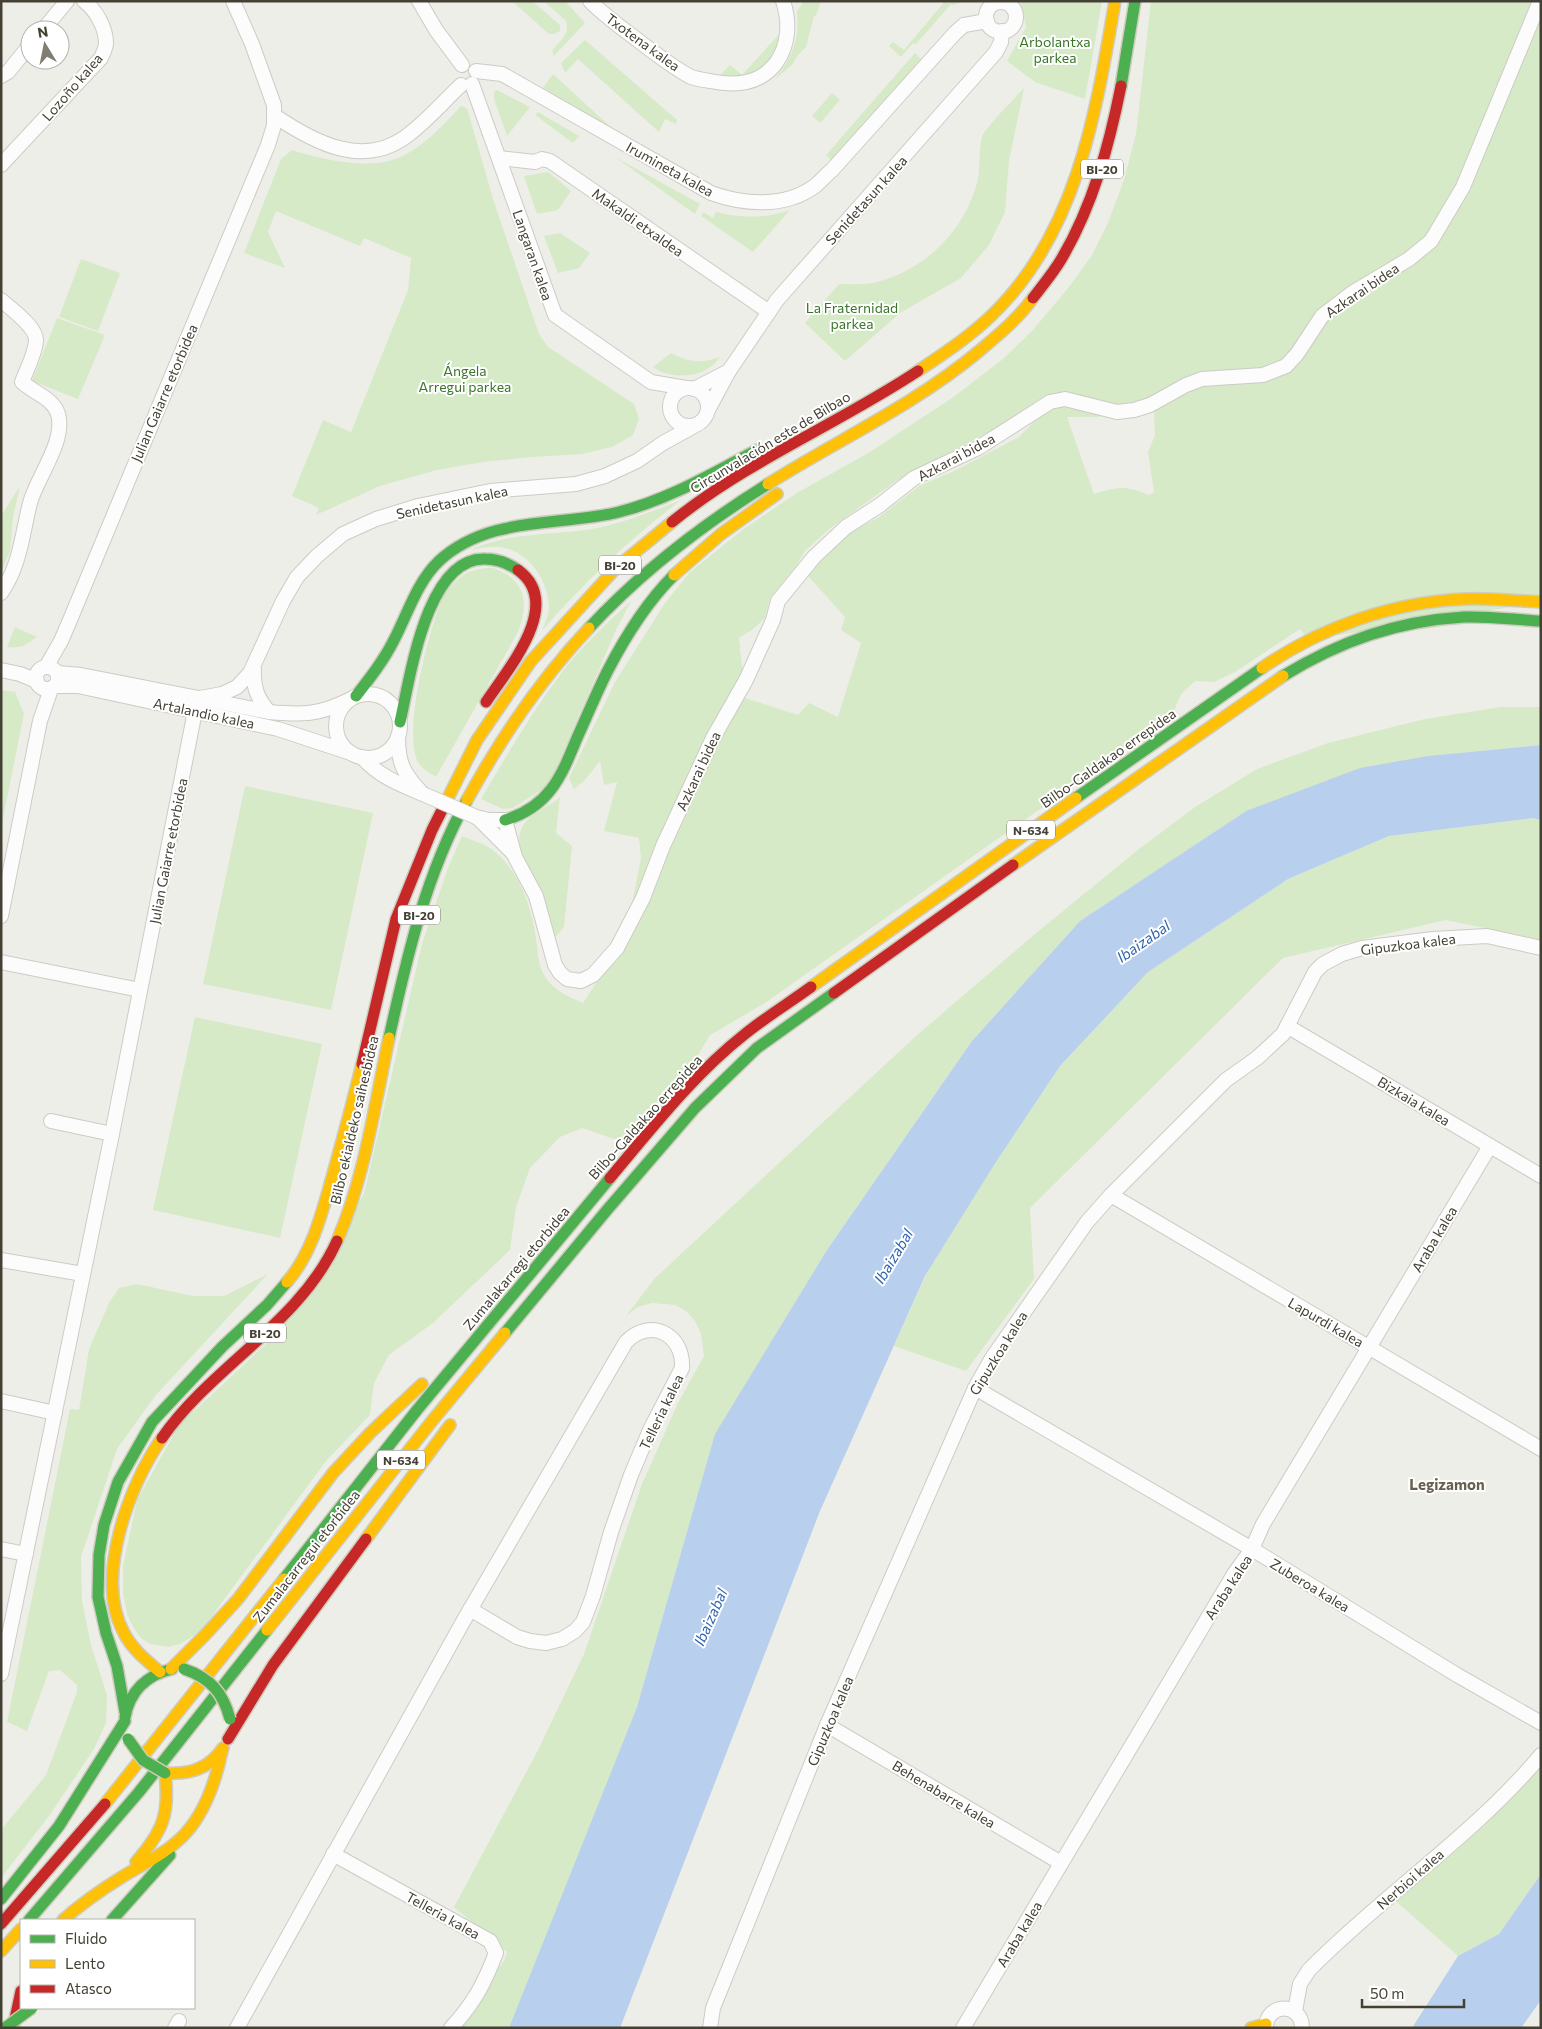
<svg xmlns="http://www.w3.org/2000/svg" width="1542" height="2029" font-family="Commissioner,sans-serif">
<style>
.green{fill:#d6eac8;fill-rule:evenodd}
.water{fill:#b8cfed}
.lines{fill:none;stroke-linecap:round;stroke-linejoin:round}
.street-casing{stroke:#cccbc5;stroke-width:16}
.fast-casing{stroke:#ceccbf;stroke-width:14}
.slow-casing{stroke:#ceccbf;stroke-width:14}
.jam-casing{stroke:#ceccbf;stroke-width:14}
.street{stroke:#fcfcfc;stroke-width:14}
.fast{stroke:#4caf50;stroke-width:11}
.slow{stroke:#ffc107;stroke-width:11}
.jam{stroke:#c62828;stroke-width:11}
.street-bridge-casing{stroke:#cccbc5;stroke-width:16;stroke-linecap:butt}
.fast-bridge-casing{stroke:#d1cdb5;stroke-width:14;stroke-linecap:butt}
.street-bridge{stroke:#fcfcfc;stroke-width:14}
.fast-bridge{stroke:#4caf50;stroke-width:11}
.labels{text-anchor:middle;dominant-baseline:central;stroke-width:4;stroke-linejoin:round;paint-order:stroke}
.shield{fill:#fff;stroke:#7c7971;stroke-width:1}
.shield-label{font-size:12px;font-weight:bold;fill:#444034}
.park-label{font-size:14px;fill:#397529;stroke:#fff}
.street-label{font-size:14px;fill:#444034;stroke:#fff}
.water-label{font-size:15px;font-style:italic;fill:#2f64ae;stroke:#fff}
.neighbourhood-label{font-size:15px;font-weight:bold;fill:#67604c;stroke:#fff}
</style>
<rect width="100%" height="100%" fill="#eeeee8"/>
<g class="green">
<path d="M 512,1 L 532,1 L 560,25 L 560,31 L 555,34 L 549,34 Z"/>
<path d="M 544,1 L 565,1 L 585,23 L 554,56 L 552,51 C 559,42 571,33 566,21 Z"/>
<path d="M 804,1 L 821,1 L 816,16 L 814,16 L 806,47 L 798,55 L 792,65 L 774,80 C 792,59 800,39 797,11 Z"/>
<path d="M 945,1 L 964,1 L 954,5 L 951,4 L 916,44 L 913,43 L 901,57 L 889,46 L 893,42 L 904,50 Z"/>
<path d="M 1020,1 L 1102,1 L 1085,99 L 1035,82 L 1007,61 L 1026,27 Z"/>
<path d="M 1151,1 L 1541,1 L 1541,602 L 1308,640 L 1300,629 L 1235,672 L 1214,682 L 1195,681 L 1181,694 L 1172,716 L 765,1003 L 710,1035 L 685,1077 L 626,1136 L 614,1139 L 582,1128 L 560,1137 L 530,1168 L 516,1207 L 510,1250 L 433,1323 L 389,1355 L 374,1383 L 370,1415 L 326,1461 L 201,1631 L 180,1644 L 169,1647 L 150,1644 L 141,1638 L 133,1627 L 127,1614 L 123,1594 L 123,1566 L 137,1500 L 179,1425 L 268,1342 L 364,1194 L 422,944 L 448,868 L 462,836 C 471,840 482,843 490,848 C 519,868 531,906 536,938 C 538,951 537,966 546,978 C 554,991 570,997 583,1003 L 632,928 L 632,904 L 641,858 L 639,838 L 604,831 L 617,782 L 604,785 L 600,761 L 585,780 L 574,789 L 569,778 L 615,682 L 665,603 L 690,572 L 745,528 L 797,493 L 870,452 L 952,398 L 1003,359 L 1032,331 L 1069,287 L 1092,255 L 1107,225 L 1124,180 L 1136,134 ZM 1060,395 L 1019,437 L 954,471 L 919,486 L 879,517 L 848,534 L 807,575 L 845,617 L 841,630 L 861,643 L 838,717 L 809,703 L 798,715 L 745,698 L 739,638 L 752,630 L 765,618 L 770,598 L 796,566 L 805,551 L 828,530 L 899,479 L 993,430 L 1044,396 ZM 1154,411 L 1155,435 L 1148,452 L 1154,492 L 1149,495 C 1125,485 1118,487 1094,494 L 1067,417 L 1095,417 Z"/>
<path d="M 782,31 C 773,72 758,78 718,77 L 730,65 L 742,75 Z"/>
<path d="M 585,40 L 677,120 L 676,124 L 665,119 L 659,132 L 578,59 L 565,73 L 561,63 Z"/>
<path d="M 915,53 L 921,59 L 833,162 L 826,155 Z"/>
<path d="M 553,74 L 616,132 L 543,88 Z"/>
<path d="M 1024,88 L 1009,161 L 1005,212 L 989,245 L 961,278 L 900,313 L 845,361 L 805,323 L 839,284 C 850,284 862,285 873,283 C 924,271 963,233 977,183 C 981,168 978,151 982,137 C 984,129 1016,97 1024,88 Z"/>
<path d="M 497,90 L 530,107 L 507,136 L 494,99 L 494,92 Z"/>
<path d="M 832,93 L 840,100 L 820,123 L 812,116 Z"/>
<path d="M 461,106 L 467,108 L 494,202 L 539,334 L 548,347 L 634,404 L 639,419 L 633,435 L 612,447 L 582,454 L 533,457 L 483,462 L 437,470 L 380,486 L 316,515 L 319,508 L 292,496 L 323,420 L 351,432 L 408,290 L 411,258 L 364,238 L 360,246 L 276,211 L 268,232 L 285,268 L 244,253 L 281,159 L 292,150 C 320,159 368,170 395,159 C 421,150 443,125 461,106 Z"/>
<path d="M 538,112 L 579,136 L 573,143 L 535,115 Z"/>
<path d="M 615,157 L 700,204 L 695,214 Z"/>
<path d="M 548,172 L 571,191 L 558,210 L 537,214 L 524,176 Z"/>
<path d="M 790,210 L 753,252 L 701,216 L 703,212 L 713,218 L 716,212 C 740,218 766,219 790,210 Z"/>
<path d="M 560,233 L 590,253 L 579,268 L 558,273 L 544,236 Z"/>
<path d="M 81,259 L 120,273 L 98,331 L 59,317 Z"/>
<path d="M 57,318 L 105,335 L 78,399 L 32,381 Z"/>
<path d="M 671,353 C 689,362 700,364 720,357 C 707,378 672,381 653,367 Z"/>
<path d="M 20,486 L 13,517 L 10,551 L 1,572 L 1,516 Z"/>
<path d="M 681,500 C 630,539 584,582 542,631 C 544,624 549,615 549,608 C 549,583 531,554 505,548 C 494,545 482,548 470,550 C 507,533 547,535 586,530 C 619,525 650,512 681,500 Z"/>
<path d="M 493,568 C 526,579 529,603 518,632 L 436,777 C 430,773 422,769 418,762 C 402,733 429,628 443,597 C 446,591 453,584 458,579 C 468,570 480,568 493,568 Z"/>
<path d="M 631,601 L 616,630 L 549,785 L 513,808 L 503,809 L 481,799 C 506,756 532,712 562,672 C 582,646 607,623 631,601 Z"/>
<path d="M 15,627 L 37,637 C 26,645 20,649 7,647 Z"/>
<path d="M 1,690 L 15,692 L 24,714 L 1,828 Z"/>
<path d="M 1501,707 L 1541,707 L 1541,745 L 1428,756 L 1246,811 L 1080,921 L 972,1041 L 827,1250 L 716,1434 L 637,1707 L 512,2024 L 509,2028 L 458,2028 L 471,2004 L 504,1961 L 507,1952 L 454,1907 L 537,1752 L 584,1654 L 642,1484 L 678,1403 L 704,1356 L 701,1334 L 695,1321 L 687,1312 L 676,1305 L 652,1303 L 638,1307 L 626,1316 L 655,1278 L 916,1036 L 1035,934 L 1139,849 L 1195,807 L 1257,769 L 1328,743 L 1425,719 Z"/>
<path d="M 245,786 L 373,813 L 331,1010 L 203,984 Z"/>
<path d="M 560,797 L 556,833 L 572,846 L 564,927 L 553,940 C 548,922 544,905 539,888 C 533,868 509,846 524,824 C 531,814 550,806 560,797 Z"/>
<path d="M 1533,818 L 1541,820 L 1541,940 L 1446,920 L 1283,958 L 1030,1208 L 1034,1279 L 966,1371 L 894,1346 L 927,1273 L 996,1162 L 1060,1066 L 1148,972 L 1288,879 L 1389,836 Z"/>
<path d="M 195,1017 L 322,1044 L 280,1238 L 153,1210 Z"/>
<path d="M 268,1274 L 155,1396 L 117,1449 L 81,1557 L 82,1600 L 91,1645 L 107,1695 L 106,1723 L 94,1749 L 49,1816 L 1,1878 L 1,1830 L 46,1775 L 77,1692 L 77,1685 L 60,1670 L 49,1671 L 27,1731 L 7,1722 L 70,1409 L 79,1410 L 89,1349 L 109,1303 L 119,1288 L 137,1284 L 193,1296 L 224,1296 Z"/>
<path d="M 1541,1755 L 1541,1874 L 1499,1934 L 1458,1956 L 1389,1895 Z"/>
</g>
<g class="water">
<path d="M 1541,745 L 1541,820 L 1533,818 L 1389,836 L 1288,879 L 1148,972 L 1060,1066 L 996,1162 L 925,1276 L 820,1511 L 620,2028 L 509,2028 L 637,1707 L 715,1434 L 827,1250 L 972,1041 L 1080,921 L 1246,811 L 1360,768 L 1428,756 Z"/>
<path d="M 1541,1874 L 1541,2000 L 1521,2028 L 1412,2028 L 1458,1956 L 1499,1934 Z"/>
</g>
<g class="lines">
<g class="street-casing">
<g id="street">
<path d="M 419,1 L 436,30 L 462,65"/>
<path d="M 590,1 C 607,18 626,31 644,45 C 659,56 674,68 691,77 C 697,79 704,80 710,81 C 735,86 759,85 776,63 C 789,45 790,22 783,1"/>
<circle cx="1001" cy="17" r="15"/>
<path d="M 43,30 L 67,1"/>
<path d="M 476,71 L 502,74 L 711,193 C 744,205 785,208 815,186 C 821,181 826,175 832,170 L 955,33 L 964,25 L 987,21"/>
<path d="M 1,76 L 8,72 L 30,45"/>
<path d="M 472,84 L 555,315 L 651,382 L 686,388"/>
<path d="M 275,116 C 315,143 364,169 408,135 C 428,120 444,101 461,85"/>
<path d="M 499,158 L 535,162 L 542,159 L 550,161 L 769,312"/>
<path d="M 1,165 L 101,58 C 103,53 106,48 106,43 C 106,28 96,10 84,1"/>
<path d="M 1,300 C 11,309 37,327 36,341 C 35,354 27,369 22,382 C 34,393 53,398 58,414 C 66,441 37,477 30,503 C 22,535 20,566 1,593"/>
<circle cx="689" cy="407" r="19"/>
<path d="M 694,389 L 729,371"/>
<path d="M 708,410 L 729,371 L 777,300 L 996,52 L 1001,42 L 1002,31"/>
<path d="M 46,667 L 61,641 L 70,620 L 268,145 L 274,125 L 274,105 L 252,44 L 233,1"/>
<circle cx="47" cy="678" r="11"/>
<path d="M 254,669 C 253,687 257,698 269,712"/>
<path d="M 1,670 L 20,674 L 37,681"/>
<path d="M 57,673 L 81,675 L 269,712 C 302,715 319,715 349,700"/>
<path d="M 55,686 L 78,686 L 278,729 L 351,753"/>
<circle cx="368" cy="726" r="32"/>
<path d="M 200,698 L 222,694 L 237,687 L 250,673 L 283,601 L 297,577 L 317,556 L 343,534 L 376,519 L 418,506 L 490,491 L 576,484 L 605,476 L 637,461 L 663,443 L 694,426"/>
<path d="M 398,736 C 398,763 403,773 421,792"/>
<path d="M 362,757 C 378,776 401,785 423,794"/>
<path d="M 476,817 L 489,820 L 505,820 L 515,857 L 536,896 L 555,965 L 560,973 L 567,979 L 581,981 L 593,975 L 617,948 L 643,898 L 663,846 L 713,738 L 746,680 L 773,620 L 778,601 L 814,557 L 846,527 L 880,505 L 914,478 L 978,448 L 1050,402 L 1065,399 L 1117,412 L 1134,410 L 1150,405 L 1186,385 L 1202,379 L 1263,375 L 1286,366 L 1297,354 L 1322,316 L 1352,293 L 1409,259 L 1431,241 L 1463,187 L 1540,1"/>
<path d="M 478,818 L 512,852"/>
<path d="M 1,916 L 40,721 L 51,689"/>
<path d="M 1,962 L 140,990"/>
<path d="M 1287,1026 L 1541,1176"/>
<path d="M 51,1121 L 112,1134"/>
<path d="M 1111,1195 L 1541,1449"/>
<path d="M 1,1260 L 83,1274"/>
<path d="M 975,1388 L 1252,1549 L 1457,1675 L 1541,1723"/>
<path d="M 1,1401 L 55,1413"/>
<path d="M 1,1549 L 26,1554"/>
<path d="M 1,1674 L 112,1134 L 195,711"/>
<path d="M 827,1725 L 1061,1863"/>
<path d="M 333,1854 L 490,1941 L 496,1953 C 484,1984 474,2003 451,2028"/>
<path d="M 1295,2011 L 1300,1984 L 1309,1970 C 1383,1895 1473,1836 1541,1755"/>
<path d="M 175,2028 L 179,2021"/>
<path d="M 237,2028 L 464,1620 L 626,1342 C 650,1317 684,1334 682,1368 L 650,1430 L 631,1475 L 611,1532 L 593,1596 L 583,1622 L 575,1631 L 562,1639 L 546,1643 L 530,1641 L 517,1637 L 470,1609"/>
<path d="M 710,2028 L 713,2008 L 827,1725 L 975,1388 L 992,1358 L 1087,1222 L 1111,1195 L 1226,1080 L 1257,1058 L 1283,1034 L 1315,972 L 1323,964 L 1342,954 L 1362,948 L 1433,939 L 1487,936 L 1541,948"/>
<path d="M 963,2028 L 1234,1574 L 1252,1549 L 1263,1524 L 1490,1146"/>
<path d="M 1266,2028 C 1266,2002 1302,2002 1302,2028"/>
</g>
</g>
<g class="fast-casing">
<g id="fast">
<path d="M 1121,86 L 1135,1"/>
<path d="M 589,628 C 642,571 702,525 768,484"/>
<path d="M 1283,676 C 1340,641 1397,621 1464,617 C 1489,616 1516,620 1541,621"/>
<path d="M 356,696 C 370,678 384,660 394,640 C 408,613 417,582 439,561 C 489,515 558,527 619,512 C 668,500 713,473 757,450"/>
<path d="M 400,722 C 410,679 426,557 485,559 C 497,559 508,563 518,570"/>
<path d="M 1076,798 L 1262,668"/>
<path d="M 505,820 C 549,807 561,777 577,738 C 587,716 596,694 607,672 C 625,637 646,603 674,575"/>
<path d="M 389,1038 C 407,956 426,874 467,800"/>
<path d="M 505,1333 L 607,1210 L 695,1108 L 757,1048 L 834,993"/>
<path d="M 284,1579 L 417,1410 L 610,1178"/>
<path d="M 125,1712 L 117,1666 L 106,1633 L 98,1597 L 99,1555 L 104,1525 L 118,1482 L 152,1422 L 222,1347 L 267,1305 L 287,1282"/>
<path d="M 125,1717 C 130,1691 147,1675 172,1669"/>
<path d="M 1,1899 L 59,1826 L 125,1721"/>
<path d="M 29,1920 L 139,1792 L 267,1630"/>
<path d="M 112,1920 L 170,1855"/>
</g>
</g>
<g class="slow-casing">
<g id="slow">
<path d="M 918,371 C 943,354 969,337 991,316 C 1077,234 1096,113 1115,1"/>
<path d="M 768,484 C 838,440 914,405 978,352 C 997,336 1018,319 1033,298"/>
<path d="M 674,575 L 721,534 L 777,494"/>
<path d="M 1262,668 C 1321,627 1393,602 1465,599 C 1490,598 1516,601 1541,602"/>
<path d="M 467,800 C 501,738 541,679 589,628"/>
<path d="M 445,804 L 477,740 L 531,661 L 616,568 L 672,522"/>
<path d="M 1013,865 L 1283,676"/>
<path d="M 811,987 L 1076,798"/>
<path d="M 337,1241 C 364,1180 375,1104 389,1038"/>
<path d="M 287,1282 C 313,1252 322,1212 333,1174 C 343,1138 353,1101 362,1064"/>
<path d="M 366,1539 L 450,1425"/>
<path d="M 267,1630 L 432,1421 L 505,1333"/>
<path d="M 171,1669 L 205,1635 L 238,1599 L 333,1473 L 370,1433 L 422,1384"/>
<path d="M 160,1672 C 147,1661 132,1649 124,1633 C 94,1578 129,1485 162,1438"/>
<path d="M 105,1804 L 284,1579"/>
<path d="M 136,1862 C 163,1831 170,1814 165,1773 C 189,1775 209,1769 223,1748"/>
<path d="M 63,1920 C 81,1904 101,1890 122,1877 C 143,1864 167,1853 185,1834 C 205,1812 216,1780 222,1751"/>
<path d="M 1,1951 L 21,1929"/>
<path d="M 1251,2028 L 1266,2024"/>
</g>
</g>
<g class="jam-casing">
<g id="jam">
<path d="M 1033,298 C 1043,285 1054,272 1062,258 C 1093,205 1109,146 1121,86"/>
<path d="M 672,522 C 747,461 838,424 918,371"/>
<path d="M 486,702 C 507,670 565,604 518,570"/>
<path d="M 834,993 L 1013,865"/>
<path d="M 362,1064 L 396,919 L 432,830 L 445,804"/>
<path d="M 610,1178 C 652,1128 694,1074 745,1034 C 766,1017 789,1003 811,987"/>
<path d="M 162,1438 C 212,1366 300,1323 337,1241"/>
<path d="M 228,1739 L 273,1665 L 366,1539"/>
<path d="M 1,1924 L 105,1804"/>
<path d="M 13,2028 L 21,1991"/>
</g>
</g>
<use href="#street" class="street"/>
<use href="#fast" class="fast"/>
<use href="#slow" class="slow"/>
<use href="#jam" class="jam"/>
<g class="street-bridge-casing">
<path id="street-bridge" d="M 423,794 L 476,817"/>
</g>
<g class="fast-bridge-casing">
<g id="fast-bridge">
<path d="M 184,1669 C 210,1678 223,1692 230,1719"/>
<path d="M 128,1739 L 143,1760 L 165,1773"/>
<path d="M 5,2028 L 32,2008"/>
</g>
</g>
<use href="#street-bridge" class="street-bridge"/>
<use href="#fast-bridge" class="fast-bridge"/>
</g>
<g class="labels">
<g class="shield">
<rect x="1081" y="159.5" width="42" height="19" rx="4"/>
<rect x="599" y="555.5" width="42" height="19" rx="4"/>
<rect x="1007" y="820.5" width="48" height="19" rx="4"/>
<rect x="398" y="905.5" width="42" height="19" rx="4"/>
<rect x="244" y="1323.5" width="42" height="19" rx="4"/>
<rect x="377" y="1450.5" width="48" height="19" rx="4"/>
</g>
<g class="shield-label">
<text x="1102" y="169">BI-20</text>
<text x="620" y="565">BI-20</text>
<text x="1031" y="830">N-634</text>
<text x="419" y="915">BI-20</text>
<text x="265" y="1333">BI-20</text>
<text x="401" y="1460">N-634</text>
</g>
<g class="park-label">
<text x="1055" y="41">Arbolantxa<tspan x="1055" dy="16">parkea</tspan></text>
<text x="852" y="307">La Fraternidad<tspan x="852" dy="16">parkea</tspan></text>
<text x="465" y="370">Ángela<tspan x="465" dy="16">Arregui parkea</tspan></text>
</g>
<g class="street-label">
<text transform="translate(643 42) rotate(36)">Txotena kalea</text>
<text transform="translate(72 87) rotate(-49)">Lozoño kalea</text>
<text transform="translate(670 169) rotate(29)">Irumineta kalea</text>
<text transform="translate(866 200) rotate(-48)">Senidetasun kalea</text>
<text transform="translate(638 222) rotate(35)">Makaldi etxaldea</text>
<text transform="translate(533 255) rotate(71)">Langaran kalea</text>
<text transform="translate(1362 290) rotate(-34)">Azkarai bidea</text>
<text transform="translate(164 393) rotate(-67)">Julian Gaiarre etorbidea</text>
<text transform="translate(770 442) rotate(-31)">Circunvalación este de Bilbao</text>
<text transform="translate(956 457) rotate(-28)">Azkarai bidea</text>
<text transform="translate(452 502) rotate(-12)">Senidetasun kalea</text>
<text transform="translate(204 713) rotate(12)">Artalandio kalea</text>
<text transform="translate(1108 758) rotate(-35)">Bilbo-Galdakao errepidea</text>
<text transform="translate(698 771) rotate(-65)">Azkarai bidea</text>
<text transform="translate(168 851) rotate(-79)">Julian Gaiarre etorbidea</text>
<text transform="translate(1408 944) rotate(-7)">Gipuzkoa kalea</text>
<text transform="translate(1414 1101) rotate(31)">Bizkaia kalea</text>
<text transform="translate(645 1117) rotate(-48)">Bilbo-Galdakao errepidea</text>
<text transform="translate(354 1120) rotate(-77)">Bilbo ekialdeko saihesbidea</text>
<text transform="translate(1434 1239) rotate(-59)">Araba kalea</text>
<text transform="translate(516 1268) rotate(-50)">Zumalakarregi etorbidea</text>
<text transform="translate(1326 1322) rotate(30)">Lapurdi kalea</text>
<text transform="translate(998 1353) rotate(-58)">Gipuzkoa kalea</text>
<text transform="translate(661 1412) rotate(-64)">Telleria kalea</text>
<text transform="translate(306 1556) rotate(-52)">Zumalacarregui etorbidea</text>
<text transform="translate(1310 1585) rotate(31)">Zuberoa kalea</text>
<text transform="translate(1228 1587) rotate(-57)">Araba kalea</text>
<text transform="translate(830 1721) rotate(-67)">Gipuzkoa kalea</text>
<text transform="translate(944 1794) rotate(31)">Behenabarre kalea</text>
<text transform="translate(1410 1879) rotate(-41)">Nerbioi kalea</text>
<text transform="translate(443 1915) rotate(29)">Telleria kalea</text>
<text transform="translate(1019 1934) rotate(-59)">Araba kalea</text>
</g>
<g class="water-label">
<text transform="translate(1143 941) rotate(-35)">Ibaizabal</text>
<text transform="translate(893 1256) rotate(-59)">Ibaizabal</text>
<text transform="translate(710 1617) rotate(-66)">Ibaizabal</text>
</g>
<g class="neighbourhood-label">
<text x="1447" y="1484">Legizamon</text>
</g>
</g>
<rect width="1542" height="2029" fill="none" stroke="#444034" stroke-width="5"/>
<rect x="20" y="1919" width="175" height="90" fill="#ffffff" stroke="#b4b3ae"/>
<rect x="30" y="1935" width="25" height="8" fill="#4caf50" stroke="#b4b3ae"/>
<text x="65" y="1944" font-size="15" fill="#444034">Fluido</text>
<rect x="30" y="1960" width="25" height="8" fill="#ffc107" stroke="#b4b3ae"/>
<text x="65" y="1969" font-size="15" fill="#444034">Lento</text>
<rect x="30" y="1985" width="25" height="8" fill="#c62828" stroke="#b4b3ae"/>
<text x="65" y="1994" font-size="15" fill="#444034">Atasco</text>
<g transform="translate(45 45) rotate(350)"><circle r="24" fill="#ffffff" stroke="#b4b3ae"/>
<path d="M0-4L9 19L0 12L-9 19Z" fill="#807d73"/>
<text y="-8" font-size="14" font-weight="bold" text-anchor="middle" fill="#444034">N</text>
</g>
<path d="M1362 1999v8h102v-8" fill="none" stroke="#444034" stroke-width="2.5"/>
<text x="1370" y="1999" font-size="15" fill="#444034" stroke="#ffffff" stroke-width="4" paint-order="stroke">50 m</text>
</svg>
